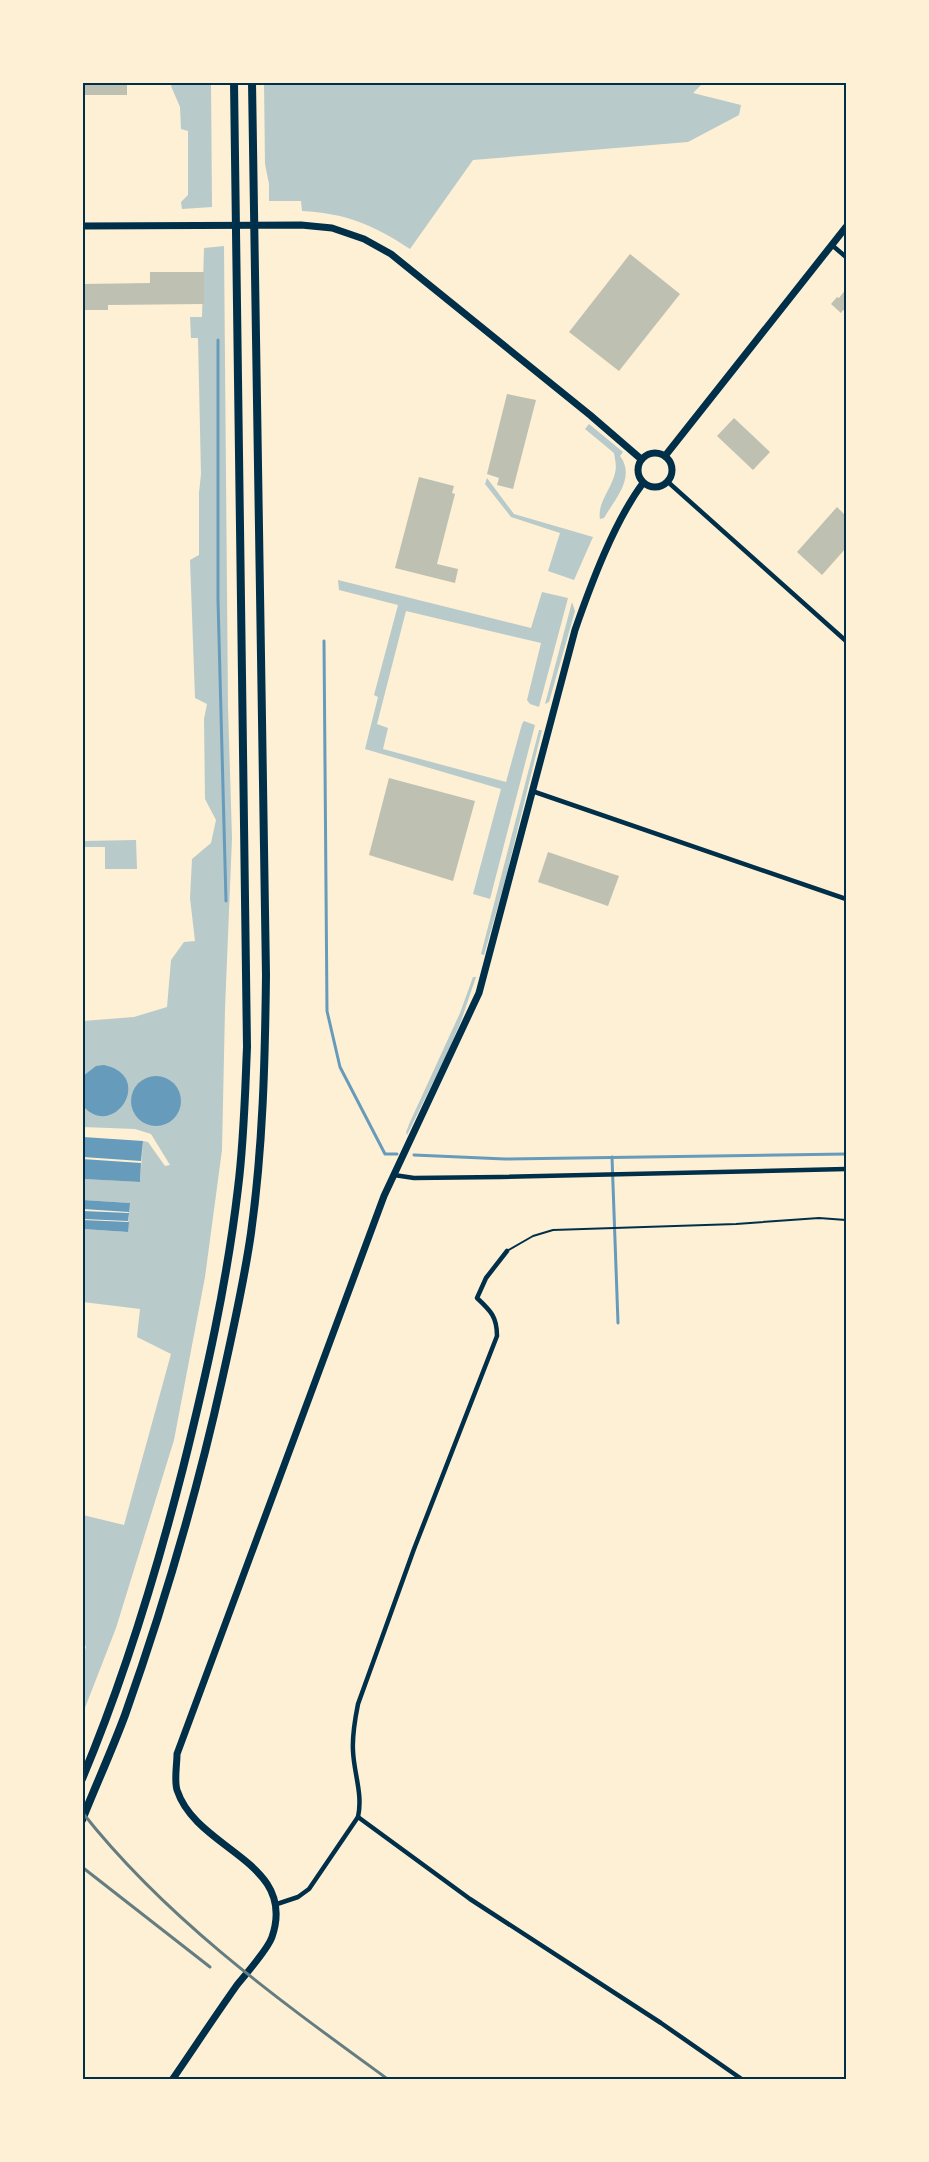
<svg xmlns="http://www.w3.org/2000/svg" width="929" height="2162" font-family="Cabin,sans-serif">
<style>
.green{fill:#b9caca}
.water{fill:#669bbc}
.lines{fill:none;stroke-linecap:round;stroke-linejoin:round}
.stream{stroke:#669bbc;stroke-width:3}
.building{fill:#bec0b2}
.service{stroke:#003049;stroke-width:2}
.minor{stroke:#003049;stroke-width:4.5}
.secondary{stroke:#003049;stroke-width:7}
.trunk{stroke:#003049;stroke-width:8}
.rail{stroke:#657d81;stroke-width:3}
.neatline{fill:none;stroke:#003049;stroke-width:2}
</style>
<rect width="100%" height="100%" fill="#fdf0d5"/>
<g class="green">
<path d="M 173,83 L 211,83 L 212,207 L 182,209 L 181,202 L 188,195 L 188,131 L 181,129 L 180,107 L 171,86 Z"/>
<path d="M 703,83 L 693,93 L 741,105 L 739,115 L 688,142 L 473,160 L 410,249 C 374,225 345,213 302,211 L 301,201 L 269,201 L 269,184 L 265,164 L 264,83 Z"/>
<path d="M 224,246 L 228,706 L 232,838 L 225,1009 L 222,1150 L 205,1277 L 174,1440 L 116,1628 L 83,1713 L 83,1660 L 86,1646 L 82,1645 L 83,1515 L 124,1525 L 171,1354 L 137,1337 L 140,1309 L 83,1302 L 83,1229 L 128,1232 L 129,1203 L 83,1200 L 83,1179 L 140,1182 L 143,1141 L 148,1142 L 165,1166 L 170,1165 L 151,1134 L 135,1129 L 83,1127 L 83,1021 L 134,1017 L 167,1007 L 171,960 L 184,942 L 195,941 L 190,898 L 192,859 L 211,843 L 216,820 L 205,799 L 204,719 L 207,704 L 195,698 L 190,560 L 199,555 L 199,493 L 201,474 L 198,338 L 191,338 L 190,317 L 202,317 L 204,248 Z"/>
<path d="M 589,424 L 623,452 L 620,456 C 636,477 615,499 604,518 L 600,519 C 597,503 612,488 615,473 C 617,466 615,460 614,453 L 585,429 Z"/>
<path d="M 487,478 L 514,514 L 593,537 L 574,580 L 548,571 L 560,533 L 511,517 L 485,484 Z"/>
<path d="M 338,580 L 531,628 L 542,592 L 568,598 L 539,707 L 530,704 L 527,700 L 541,643 L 406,611 L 377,724 L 388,728 L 383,749 L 506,782 L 522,724 L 524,721 L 535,725 L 490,899 L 473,894 L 501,789 L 365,749 L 378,697 L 374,695 L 398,605 L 339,590 Z"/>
<path d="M 572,602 L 575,611 L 549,702 L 545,704 Z"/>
<path d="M 539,730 L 542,730 L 505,881 L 484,955 L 481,954 Z"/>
<path d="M 136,840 L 137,869 L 105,869 L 105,847 L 83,847 L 83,841 Z"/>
<path d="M 473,977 L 476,977 L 461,1021 L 446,1056 L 407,1135 L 406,1132 L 410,1122 L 460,1013 Z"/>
</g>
<g class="water">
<path d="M 104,1065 C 156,1076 113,1142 82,1105 L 83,1076 L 96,1066 Z"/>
<circle cx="156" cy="1101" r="25"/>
<path d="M 83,1137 L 143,1141 L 141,1161 L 83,1157 Z"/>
<path d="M 82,1159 L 141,1163 L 140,1182 L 83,1179 Z"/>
<path d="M 83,1200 L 130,1203 L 129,1212 L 83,1209 Z"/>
<path d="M 83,1211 L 129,1213 L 128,1221 L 83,1219 Z"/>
<path d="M 83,1220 L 129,1222 L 128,1232 L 83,1229 Z"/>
</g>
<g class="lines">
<g class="stream">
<path d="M 218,340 L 218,600 L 226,901"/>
<path d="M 324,641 L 327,1011 L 340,1067 L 385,1154 L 397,1154"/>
<path d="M 414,1155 L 505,1159 L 846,1154"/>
<path d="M 612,1157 L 618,1323"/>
</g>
</g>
<g class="building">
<rect x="82" y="82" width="45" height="13"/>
<path d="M 630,254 L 680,294 L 619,371 L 569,332 Z"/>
<path d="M 150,272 L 204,272 L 204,304 L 108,305 L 108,310 L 82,310 L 82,284 L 150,283 Z"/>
<path d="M 846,289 L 846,312 L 843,310 L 841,313 L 831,304 L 837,297 L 839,298 Z"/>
<path d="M 507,394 L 536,400 L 513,489 L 497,485 L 499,478 L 487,474 Z"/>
<path d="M 734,418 L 770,452 L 753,470 L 717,436 Z"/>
<path d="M 419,477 L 454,486 L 452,493 L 455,494 L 437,564 L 458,569 L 455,583 L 395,568 Z"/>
<path d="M 837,507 L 846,516 L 846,548 L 822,575 L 797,552 Z"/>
<path d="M 389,778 L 475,801 L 453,881 L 369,855 Z"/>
<path d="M 548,852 L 619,876 L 608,906 L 538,882 Z"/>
</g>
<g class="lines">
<path class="service" d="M 507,1251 L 533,1236 L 553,1230 L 736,1224 L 819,1218 L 846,1220"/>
<g class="minor">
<path d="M 833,246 L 846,257"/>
<path d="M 668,482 L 846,641"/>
<path d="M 532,791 L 846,899"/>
<path d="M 394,1175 L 414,1178 L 500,1177 L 846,1169"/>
<path d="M 358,1817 L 470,1899 L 661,2023 L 743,2080"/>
<path d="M 277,1904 L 298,1897 L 309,1889 L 358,1817 C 363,1794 354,1774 353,1751 C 352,1735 355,1719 358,1704 L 414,1549 L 497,1336 C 497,1317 491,1311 477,1298 L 486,1278 L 507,1251"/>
</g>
<g class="secondary">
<path d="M 82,226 L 301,225 L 332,228 L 364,239 L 391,254 L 590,415 L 641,459"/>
<circle cx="655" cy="470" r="17"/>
<path d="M 665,456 L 846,227"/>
<path d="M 172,2080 C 194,2048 215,2016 237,1985 C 246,1974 268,1949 272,1937 C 298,1861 197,1851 177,1790 C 174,1780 177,1765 177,1754 L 384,1196 L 479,993 L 575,630 C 591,584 614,522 643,483"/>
</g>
<g class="trunk">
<path d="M 82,1779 C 124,1679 156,1574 183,1468 C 206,1376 227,1283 238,1188 C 244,1141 245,1094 247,1047 L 234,82"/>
<path d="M 82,1820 C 96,1785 112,1750 125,1715 C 164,1605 197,1493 222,1380 C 233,1331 244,1282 251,1233 C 263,1147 265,1061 266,975 L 252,82"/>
</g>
<g class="rail">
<path d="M 82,1812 C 167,1920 279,2000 389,2080"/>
<path d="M 82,1867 L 210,1967"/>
</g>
</g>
<rect width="929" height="2162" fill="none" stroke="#fdf0d5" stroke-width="168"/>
<rect x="84" y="84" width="761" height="1994" class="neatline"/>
</svg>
